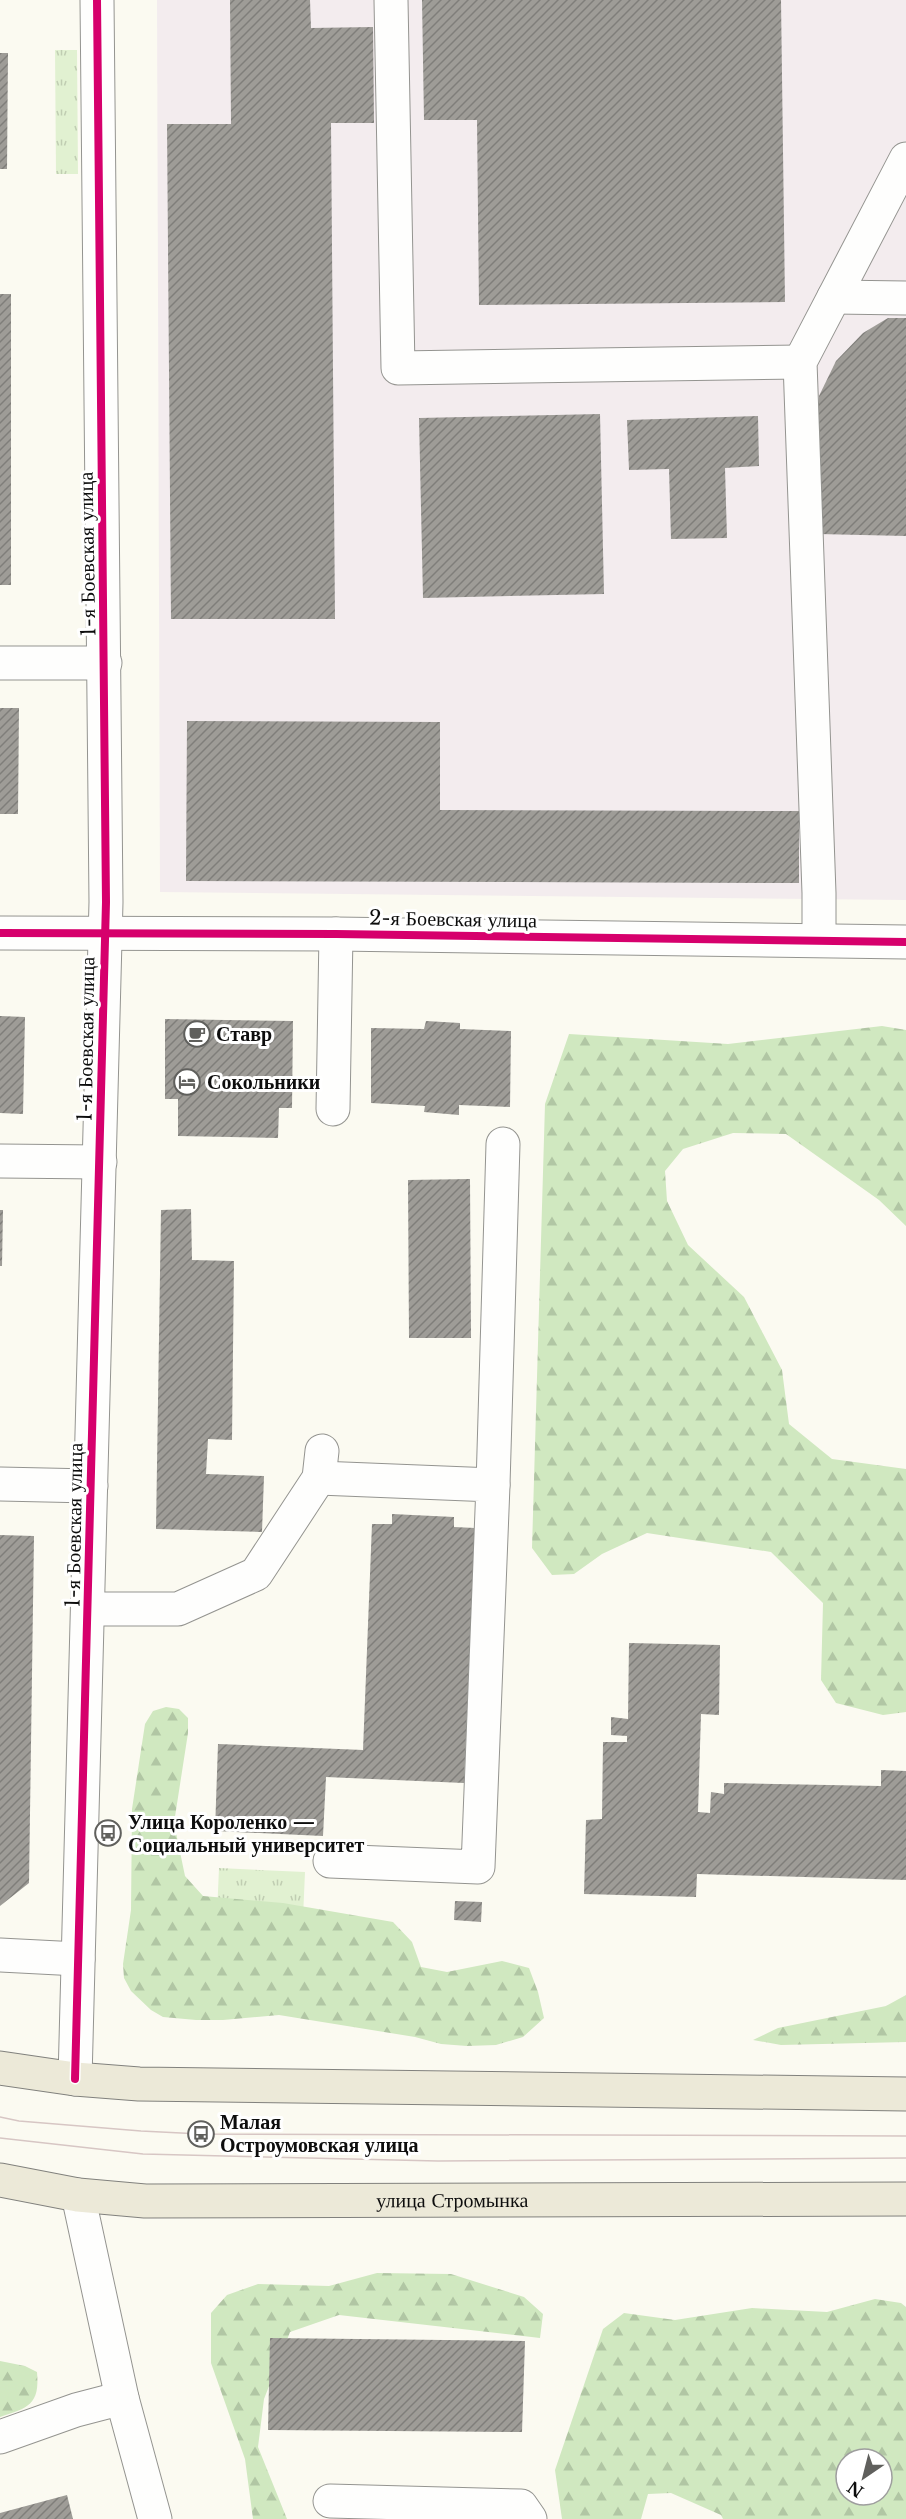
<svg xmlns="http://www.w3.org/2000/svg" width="906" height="2519" font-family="'Libre Baskerville',serif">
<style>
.industrial{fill:#f3ecee}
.grass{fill:url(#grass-tufts)}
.forest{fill:url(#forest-firs);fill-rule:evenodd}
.building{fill:url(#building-hatch)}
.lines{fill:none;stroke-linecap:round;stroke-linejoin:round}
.minor-casing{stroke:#949490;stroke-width:35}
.major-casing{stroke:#81817d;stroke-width:35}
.minor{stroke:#fefefd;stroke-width:33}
.major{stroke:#ece9d8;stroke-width:33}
.tram{stroke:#d7c6c4;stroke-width:1.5}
.cycleway-casing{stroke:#fff;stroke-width:11}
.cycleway{stroke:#d6006c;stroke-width:8}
.labels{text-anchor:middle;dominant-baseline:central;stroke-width:6;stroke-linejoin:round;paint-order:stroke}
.street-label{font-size:20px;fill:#0d0d0d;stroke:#fff}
.poi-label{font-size:20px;font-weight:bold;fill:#0d0d0d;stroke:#fff;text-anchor:start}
</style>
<defs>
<pattern id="grass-tufts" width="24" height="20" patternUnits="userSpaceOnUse" patternTransform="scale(1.5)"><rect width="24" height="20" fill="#e1f1d1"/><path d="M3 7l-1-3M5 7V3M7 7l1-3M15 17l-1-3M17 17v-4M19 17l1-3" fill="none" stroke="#c0cdb2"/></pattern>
<pattern id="forest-firs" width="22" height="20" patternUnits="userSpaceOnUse" patternTransform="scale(1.5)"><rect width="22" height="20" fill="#d0e8c0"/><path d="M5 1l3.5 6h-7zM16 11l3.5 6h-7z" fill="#b1c6a4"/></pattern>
<pattern id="building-hatch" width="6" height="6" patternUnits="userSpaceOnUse" patternTransform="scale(1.5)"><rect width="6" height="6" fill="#9e9c97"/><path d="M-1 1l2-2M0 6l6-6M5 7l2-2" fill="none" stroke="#7f7e7a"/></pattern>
</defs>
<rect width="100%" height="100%" fill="#fbfaf1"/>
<path class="industrial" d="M 157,0 L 906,0 L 906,900 L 160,892 Z"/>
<g class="grass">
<path d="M 55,50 L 77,50 L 78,174 L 56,174 Z"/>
<path d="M 219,1868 L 305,1872 L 302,1941 L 216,1937 Z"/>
</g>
<g class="forest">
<path d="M 882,1026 L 906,1030 L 906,1226 L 879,1200 L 786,1134 L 733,1133 L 683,1149 L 665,1171 L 667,1201 L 688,1245 L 744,1297 L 782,1370 L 789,1424 L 832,1459 L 906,1469 L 906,1712 L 883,1715 L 836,1703 L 821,1680 L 823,1603 L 771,1552 L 647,1533 L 602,1554 L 574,1574 L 552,1575 L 532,1548 L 545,1104 L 569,1034 L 728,1044 Z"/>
<path d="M 166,1707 L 179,1709 L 188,1718 L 188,1733 L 174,1823 L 185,1876 L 203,1896 L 283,1903 L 393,1922 L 412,1942 L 421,1967 L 447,1972 L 502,1961 L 529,1968 L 538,1992 L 544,2018 L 523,2037 L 496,2045 L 467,2046 L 441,2044 L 415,2037 L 279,2015 L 223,2020 L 196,2020 L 163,2017 L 151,2010 L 131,1991 L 124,1978 L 123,1964 L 131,1910 L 132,1809 L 145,1724 L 153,1711 Z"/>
<path d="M 906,1995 L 906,2042 L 781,2045 L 753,2040 L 778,2028 L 886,2006 Z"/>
<path d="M 377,2273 L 451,2274 L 524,2297 L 543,2314 L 540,2338 L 339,2315 L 290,2332 L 264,2399 L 258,2447 L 287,2519 L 253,2519 L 245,2459 L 211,2363 L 211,2313 L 227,2295 L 258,2284 L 329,2286 Z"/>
<path d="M 875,2299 L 901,2303 L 906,2307 L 906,2519 L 723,2519 L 721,2515 L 671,2493 L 648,2494 L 641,2519 L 562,2519 L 555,2470 L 603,2329 L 624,2313 L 675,2320 L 752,2308 L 827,2312 ZM 846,2459 L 882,2459 L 882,2495 L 846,2495 Z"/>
<path d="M 0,2361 L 25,2366 L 37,2372 C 40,2405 28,2408 0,2417 Z"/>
</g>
<g class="building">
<path d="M 230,0 L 310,0 L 311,28 L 373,27 L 374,123 L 331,123 L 335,619 L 171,619 L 167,124 L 231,124 Z"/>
<path d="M 422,0 L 781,0 L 785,302 L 479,305 L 477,120 L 424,120 Z"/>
<path d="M 0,53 L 8,53 L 7,169 L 0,169 Z"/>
<rect x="0" y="294" width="11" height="291"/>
<path d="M 888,318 L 906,318 L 906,536 L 818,534 L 819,396 L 836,361 L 863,333 Z"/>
<path d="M 600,414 L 604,594 L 423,598 L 419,418 Z"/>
<path d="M 758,416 L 759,466 L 725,468 L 727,538 L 671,539 L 669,469 L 629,470 L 627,420 Z"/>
<path d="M 0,708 L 19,708 L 18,814 L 0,814 Z"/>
<path d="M 187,721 L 440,722 L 440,810 L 799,811 L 799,883 L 186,881 Z"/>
<path d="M 0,1016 L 25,1017 L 23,1114 L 0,1113 Z"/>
<path d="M 165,1019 L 293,1021 L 292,1108 L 279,1108 L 278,1138 L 178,1136 L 178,1099 L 165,1099 Z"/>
<path d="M 426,1021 L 460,1023 L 460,1029 L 511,1031 L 510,1107 L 459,1105 L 459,1115 L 424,1112 L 425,1106 L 371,1103 L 371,1028 L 424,1029 Z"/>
<path d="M 470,1179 L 471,1338 L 409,1338 L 408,1180 Z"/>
<path d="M 191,1209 L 192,1260 L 234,1261 L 232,1440 L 208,1439 L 206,1474 L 264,1476 L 262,1532 L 156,1529 L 161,1210 Z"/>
<path d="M 0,1210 L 3,1210 L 2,1266 L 0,1266 Z"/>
<path d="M 392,1514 L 454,1517 L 454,1527 L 475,1528 L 464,1783 L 326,1777 L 323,1836 L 215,1831 L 218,1744 L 363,1750 L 372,1524 L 392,1524 Z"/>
<path d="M 0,1535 L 34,1536 L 29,1883 L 0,1906 Z"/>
<path d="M 629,1643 L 720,1645 L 719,1715 L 701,1714 L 698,1812 L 710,1813 L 711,1792 L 724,1794 L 724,1783 L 881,1786 L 881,1770 L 906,1771 L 906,1880 L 697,1874 L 696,1897 L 584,1894 L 586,1820 L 602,1819 L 603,1742 L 627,1742 L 627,1736 L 611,1735 L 611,1717 L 628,1719 Z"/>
<path d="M 455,1901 L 482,1902 L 481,1922 L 454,1920 Z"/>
<path d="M 270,2338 L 525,2341 L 522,2432 L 268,2430 Z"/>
<path d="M 67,2495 L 73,2519 L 0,2519 L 0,2513 Z"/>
</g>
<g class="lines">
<g class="minor-casing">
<g id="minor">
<path d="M 391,0 L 398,368 L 800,362"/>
<path d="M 834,297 L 906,298"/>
<path d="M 0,663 L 105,663"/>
<path d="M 0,933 L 336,934 L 906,942"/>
<path d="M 819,940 L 819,893 L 800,362 L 906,159"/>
<path d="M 333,1109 L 336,934"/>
<path d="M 0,1161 L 100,1162"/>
<path d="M 319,1478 L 493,1485 L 478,1867 L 330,1861"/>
<path d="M 0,1484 L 91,1486"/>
<path d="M 493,1485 L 503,1144"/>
<path d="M 88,1609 L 178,1609 L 256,1574 L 319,1478 L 322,1451"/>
<path d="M 0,1955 L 78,1959"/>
<path d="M 75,2079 L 106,902 L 97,0"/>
<path d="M 78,2195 L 122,2398 L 155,2519"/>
<path d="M 0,2437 L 76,2410 L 122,2398"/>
<path d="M 330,2501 L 521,2506 L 530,2519"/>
</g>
</g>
<g class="major-casing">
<g id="major">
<path d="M 0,2068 L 75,2079 L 139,2084 L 906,2094"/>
<path id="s1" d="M 0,2180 L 78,2195 L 145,2201 L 906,2199"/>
</g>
</g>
<use href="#minor" class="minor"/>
<use href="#major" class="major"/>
<g class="tram">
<path d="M 0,2117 L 19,2121 L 141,2131 L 201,2134 L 906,2136"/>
<path d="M 0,2138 L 143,2154 L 438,2161 L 906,2158"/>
</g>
<g class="cycleway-casing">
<g id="cycleway">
<path d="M 0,933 L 336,934 L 906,942"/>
<path d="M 75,2079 L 106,902 L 97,0"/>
</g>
</g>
<use href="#cycleway" class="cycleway"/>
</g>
<defs>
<g id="cafe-ring" transform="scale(1.35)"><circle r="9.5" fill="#fff" stroke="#60605d" stroke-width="1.5"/><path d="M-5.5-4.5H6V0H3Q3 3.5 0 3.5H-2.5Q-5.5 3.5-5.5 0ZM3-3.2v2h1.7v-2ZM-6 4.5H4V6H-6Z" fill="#60605d"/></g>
<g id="hotel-ring" transform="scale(1.35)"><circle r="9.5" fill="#fff" stroke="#60605d" stroke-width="1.5"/><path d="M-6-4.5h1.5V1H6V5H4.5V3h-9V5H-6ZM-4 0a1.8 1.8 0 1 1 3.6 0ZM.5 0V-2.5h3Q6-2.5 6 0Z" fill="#60605d"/></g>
<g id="bus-ring" transform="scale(1.35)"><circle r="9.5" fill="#fff" stroke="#60605d" stroke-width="1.5"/><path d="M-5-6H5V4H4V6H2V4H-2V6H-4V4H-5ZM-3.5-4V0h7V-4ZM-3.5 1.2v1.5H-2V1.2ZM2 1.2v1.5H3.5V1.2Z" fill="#60605d"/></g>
</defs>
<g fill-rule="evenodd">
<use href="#cafe-ring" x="197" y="1034"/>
<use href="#hotel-ring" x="187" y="1082"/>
<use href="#bus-ring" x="108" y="1833"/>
<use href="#bus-ring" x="201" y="2134"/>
</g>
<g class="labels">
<g class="street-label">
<text transform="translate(87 554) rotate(-91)">1-я Боевская улица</text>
<text transform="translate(453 919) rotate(1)">2-я Боевская улица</text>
<text transform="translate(86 1039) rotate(-89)">1-я Боевская улица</text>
<text transform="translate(74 1525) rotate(-89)">1-я Боевская улица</text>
<text stroke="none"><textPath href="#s1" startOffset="454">улица Стромынка</textPath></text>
</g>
<g class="poi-label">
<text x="216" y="1034">Ставр</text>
<text x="207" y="1082">Сокольники</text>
<text x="128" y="1822">Улица Короленко —<tspan x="128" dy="23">Социальный университет</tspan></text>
<text x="220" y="2122">Малая<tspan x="220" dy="23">Остроумовская улица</tspan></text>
</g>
</g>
<g transform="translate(864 2477) rotate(215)"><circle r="28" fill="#ffffff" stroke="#9e9e9e" stroke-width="1.5"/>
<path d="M0-4.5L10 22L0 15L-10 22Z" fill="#60605d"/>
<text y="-9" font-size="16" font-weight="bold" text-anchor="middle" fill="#0d0d0d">N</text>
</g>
</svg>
